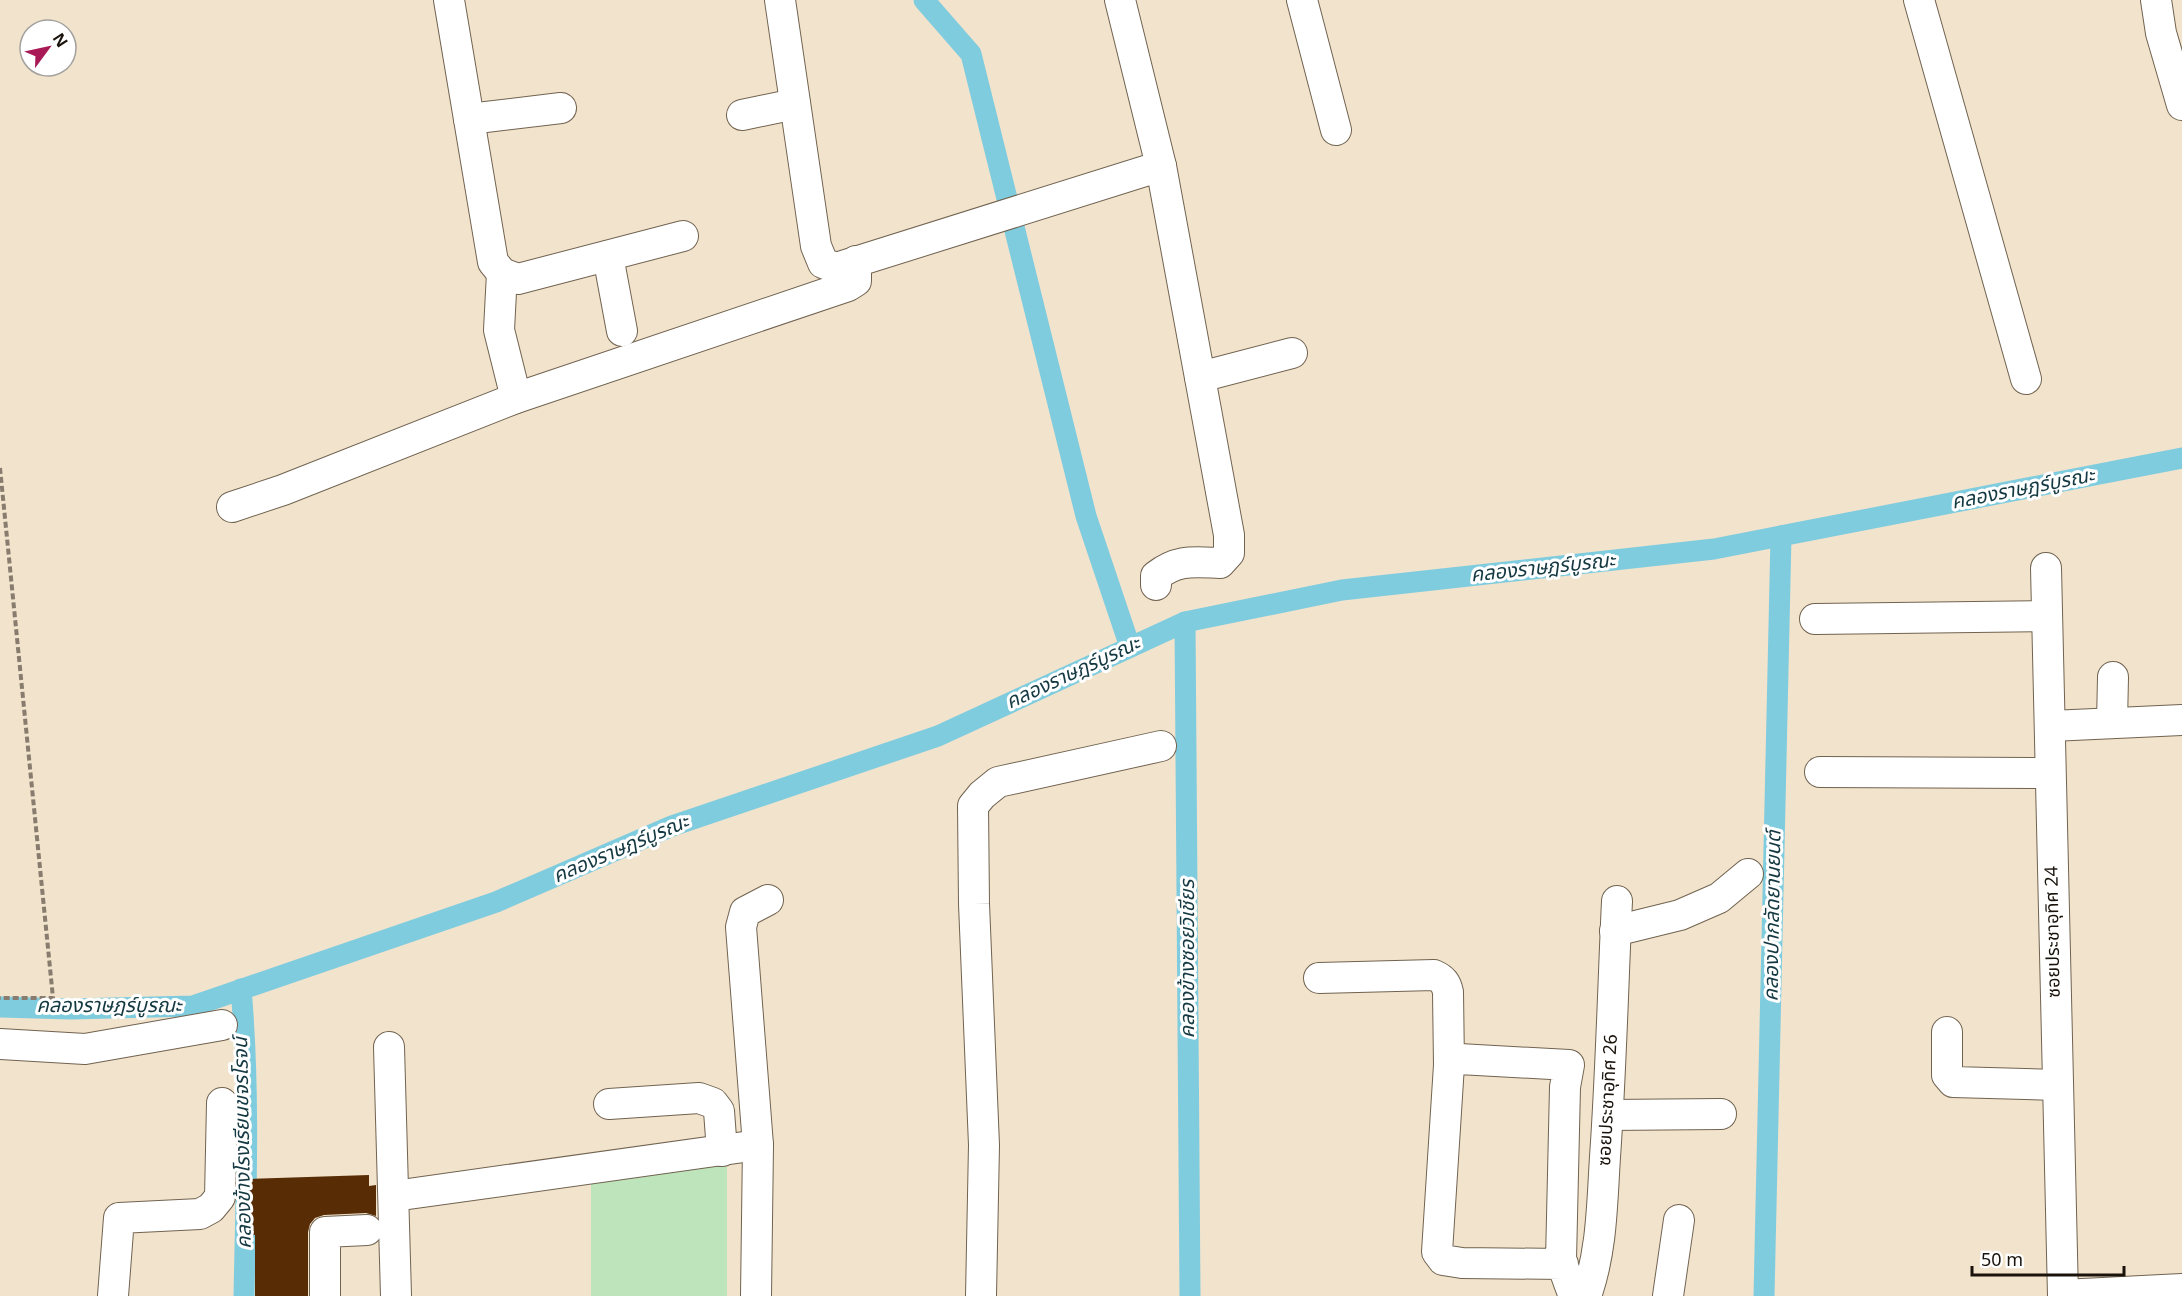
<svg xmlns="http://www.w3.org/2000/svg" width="2182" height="1296" font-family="Georgia,'Noto Sans Thai',serif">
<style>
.green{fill:#bee4bc}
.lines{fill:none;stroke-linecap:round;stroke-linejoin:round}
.canal{stroke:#7fccdf;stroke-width:21}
.building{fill:#582c05}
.minor-casing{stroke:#706350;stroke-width:32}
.path{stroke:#877c6d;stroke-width:4;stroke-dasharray:6 3;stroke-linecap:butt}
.minor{stroke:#fff;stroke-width:30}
.labels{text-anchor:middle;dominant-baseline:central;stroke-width:6;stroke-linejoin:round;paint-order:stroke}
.street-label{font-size:18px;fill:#19130c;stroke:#fff}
.water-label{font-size:20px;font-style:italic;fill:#143942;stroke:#fff}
</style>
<rect width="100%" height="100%" fill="#f2e3cd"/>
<path class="green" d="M 727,1159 L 727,1296 L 591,1296 L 591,1179 Z"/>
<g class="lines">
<g class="canal">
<path d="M 924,0 L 971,54 L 1086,516 L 1130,647"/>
<path d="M 1185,622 L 1190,1296"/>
<path d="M 241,989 C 250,1091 246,1194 244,1296"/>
<path d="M 0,1007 L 71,1009 L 193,1006 L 496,902 L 672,826 L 938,736 L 1185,622 L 1342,590 L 1714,549 L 2182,458"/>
<path d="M 1764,1296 L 1781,536"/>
</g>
</g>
<path class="building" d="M 369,1175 L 369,1186 L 376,1185 L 376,1216 L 366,1213 L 324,1215 L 315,1218 L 310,1224 L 308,1232 L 308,1296 L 255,1296 L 255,1235 L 251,1235 L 249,1179 Z"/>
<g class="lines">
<g class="minor-casing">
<g id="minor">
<path d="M 449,0 L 493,262 L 502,273 L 518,279 L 683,236"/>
<path d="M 780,0 L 816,246 L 823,263 L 836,268 L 1161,166"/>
<path d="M 1120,0 L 1161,166 L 1229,535 L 1229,553 L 1220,563 C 1193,562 1178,559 1156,576 L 1156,585"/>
<path d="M 1302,0 L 1336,130"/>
<path d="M 1919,0 L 2026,379"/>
<path d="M 2156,0 L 2161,33 L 2182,105"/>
<path d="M 742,115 L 795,104"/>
<path d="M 469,119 L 561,108"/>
<path d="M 608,256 L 622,331"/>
<path d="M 502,273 L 499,330 L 516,398"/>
<path d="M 1200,377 L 1292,353"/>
<path d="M 232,507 L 283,490 L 516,398 L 848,286 L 856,281 L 856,261"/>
<path d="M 2046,568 L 2063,1296"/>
<path d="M 1815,619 L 2047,616"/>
<path d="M 2112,723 L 2113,677"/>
<path d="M 2051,726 L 2182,720"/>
<path d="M 1820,772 L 2049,773"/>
<path d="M 1615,931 L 1680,915 L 1719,898 L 1748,874"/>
<path d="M 1319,978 L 1434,975 C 1443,979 1446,983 1448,992 L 1449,1065"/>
<path d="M 1947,1032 L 1947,1075 L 1953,1082 L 2057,1085"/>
<path d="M 0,1044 L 85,1049 L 222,1025"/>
<path d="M 389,1047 L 396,1296"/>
<path d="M 609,1104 L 699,1098 L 713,1103 L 719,1111 L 722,1151"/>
<path d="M 1608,1115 L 1721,1114"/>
<path d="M 394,1196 L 758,1145"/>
<path d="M 1563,1264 L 1462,1263 L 1443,1260 L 1437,1252 L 1449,1065 L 1459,1059 L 1569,1065 L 1565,1087 L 1561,1260 C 1565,1272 1569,1284 1574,1296"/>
<path d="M 2063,1295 L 2182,1289"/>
<path d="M 113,1296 L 119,1218 L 200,1214 L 211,1208 L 220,1197 L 222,1103"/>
<path d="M 325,1296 L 325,1232 L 367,1230"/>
<path d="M 756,1296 L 758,1145 L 741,927 L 745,912 L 768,900"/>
<path d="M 981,1296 L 984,1145 L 974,904 L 973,806 L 982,795 L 998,782 L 1161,746"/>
<path d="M 1586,1296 C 1602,1251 1602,1204 1605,1157 C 1611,1072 1613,986 1617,901"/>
<path d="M 1668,1296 L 1679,1220"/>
</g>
</g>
<path class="path" d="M 0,468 L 53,998 L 0,998"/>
<use href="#minor" class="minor"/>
</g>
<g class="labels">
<g class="street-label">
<text transform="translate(2053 932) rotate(-91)">ซอยประชาอุทิศ 24</text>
<text transform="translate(1608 1100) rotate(-87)">ซอยประชาอุทิศ 26</text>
</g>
<g class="water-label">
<text transform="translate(2023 489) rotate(-11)">คลองราษฎร์บูรณะ</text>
<text transform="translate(1543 568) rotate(-6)">คลองราษฎร์บูรณะ</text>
<text transform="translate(1073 673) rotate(-25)">คลองราษฎร์บูรณะ</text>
<text transform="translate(621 849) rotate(-23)">คลองราษฎร์บูรณะ</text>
<text transform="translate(1773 916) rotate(-89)">คลองปากลัดยานยนต์</text>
<text transform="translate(1188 959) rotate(-90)">คลองข้างซอยวิเชียร</text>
<text x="109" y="1006">คลองราษฎร์บูรณะ</text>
<text transform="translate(243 1143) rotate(-91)">คลองข้างโรงเรียนขจรโรจน์</text>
</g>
</g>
<g transform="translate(48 48) rotate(57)"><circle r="28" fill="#ffffff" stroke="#a3a19e" stroke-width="1.5"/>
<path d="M0-4.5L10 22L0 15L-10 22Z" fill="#a91955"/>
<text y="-9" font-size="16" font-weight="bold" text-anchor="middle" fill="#19130c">N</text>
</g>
<path d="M1972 1266v9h152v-9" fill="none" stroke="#19130c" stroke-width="3"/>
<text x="1981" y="1266" font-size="18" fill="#19130c" stroke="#ffffff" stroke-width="4.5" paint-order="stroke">50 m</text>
</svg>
